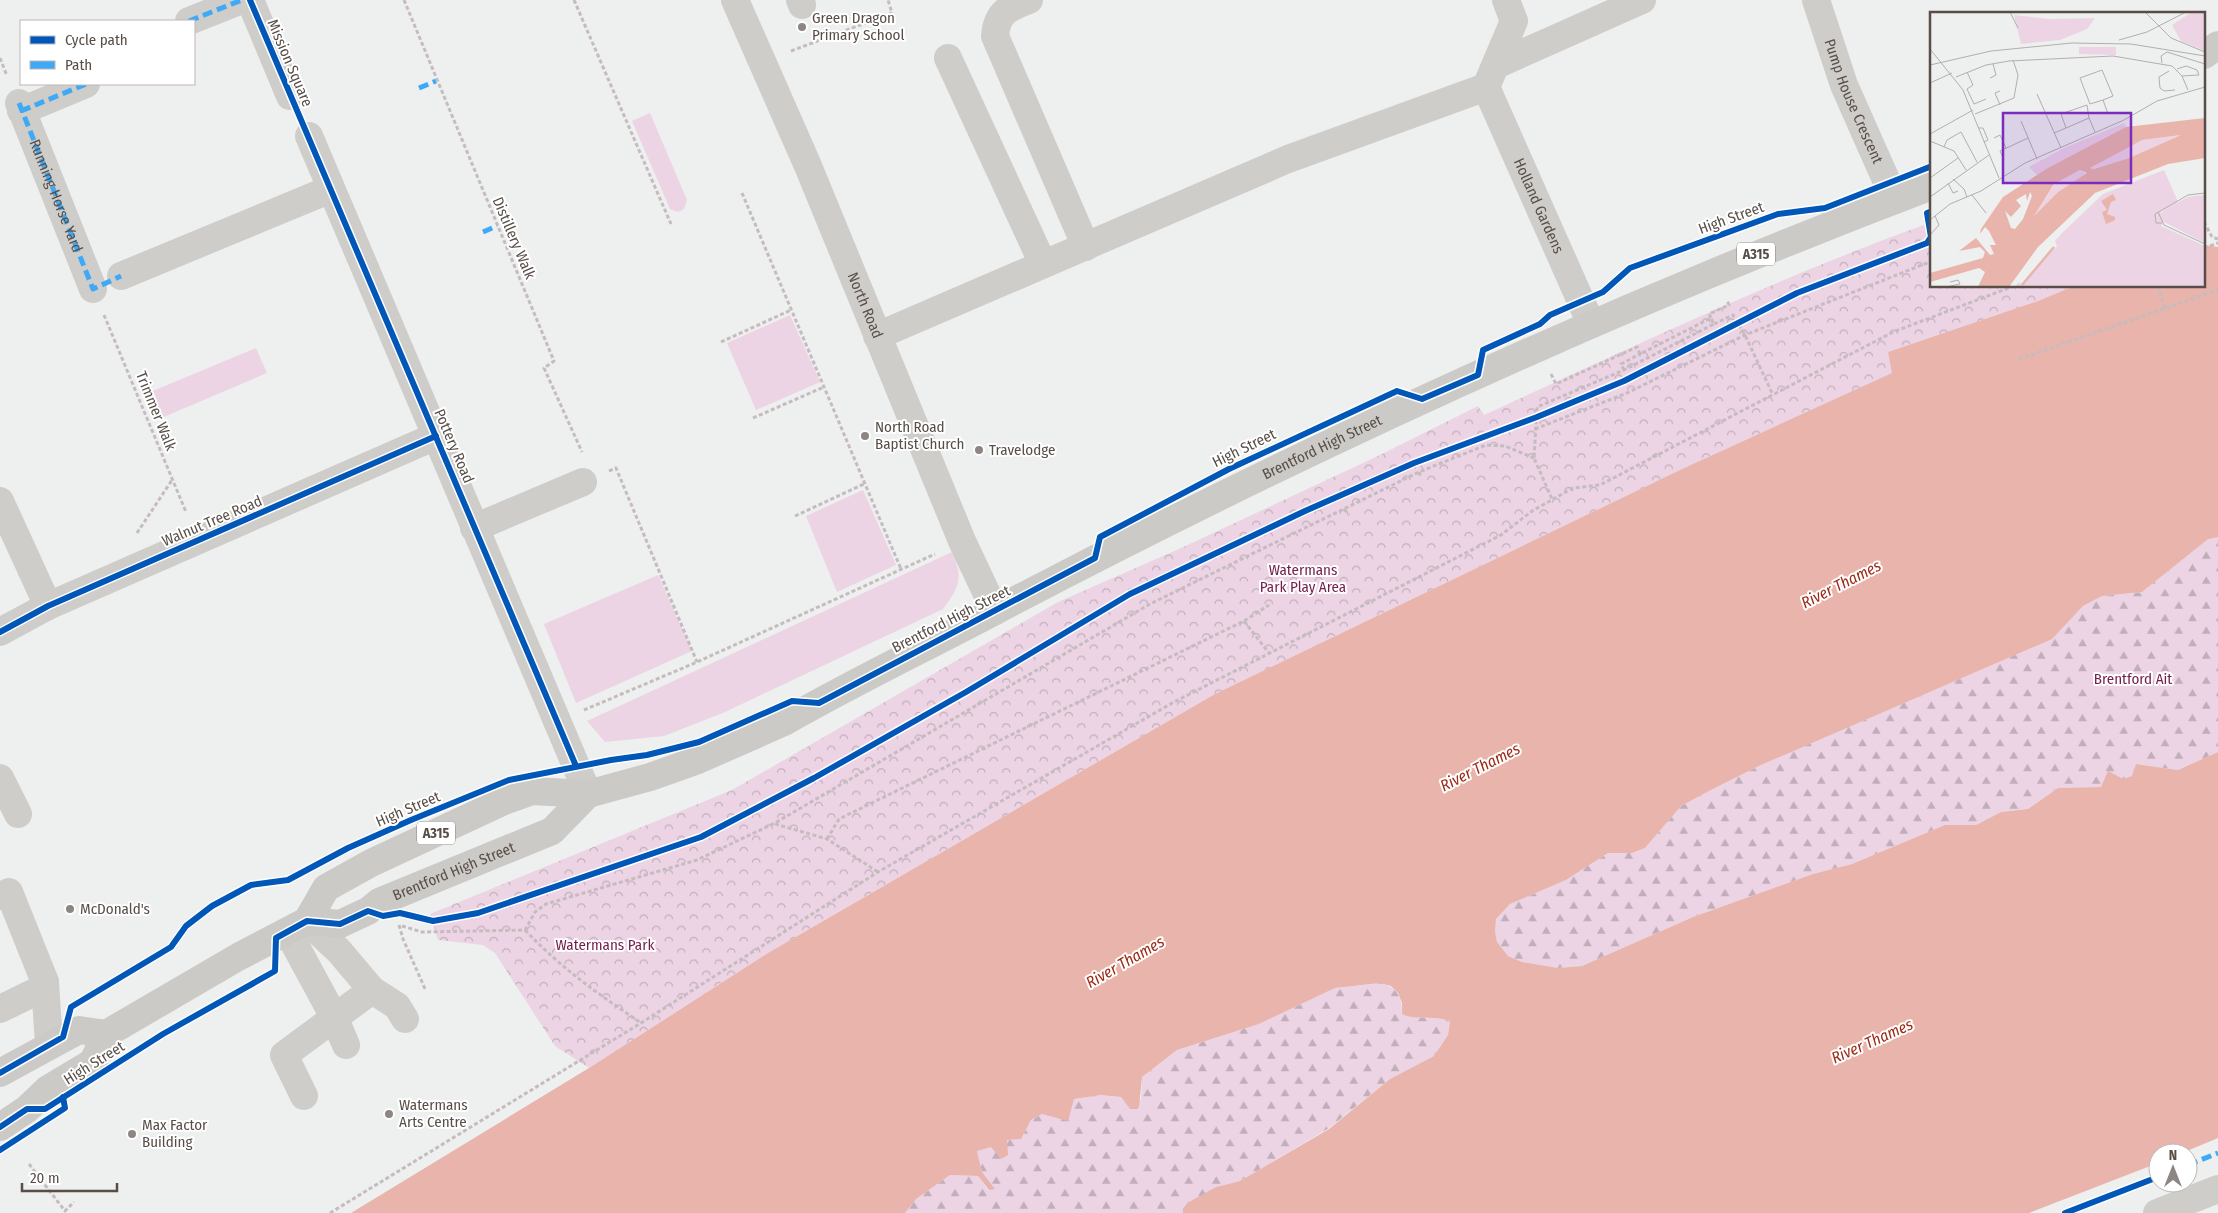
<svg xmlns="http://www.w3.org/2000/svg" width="2218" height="1213" font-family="'Fira Sans Condensed',sans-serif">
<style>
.green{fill:#ecd4e5}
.forest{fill:url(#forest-firs)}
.park{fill:url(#park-crowns)}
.water{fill:#e8b4ab}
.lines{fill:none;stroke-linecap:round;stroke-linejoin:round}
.path{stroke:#c6bcbf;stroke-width:3;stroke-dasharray:4 2.5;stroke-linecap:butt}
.minor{stroke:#cfcdca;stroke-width:28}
.major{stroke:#cccac7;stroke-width:28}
.quiet{stroke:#3fa9f5;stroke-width:5;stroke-dasharray:10 5;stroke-linecap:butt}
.cycleway-casing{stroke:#fff;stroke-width:9}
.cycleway{stroke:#0057b8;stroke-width:6}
.poi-dot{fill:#8d8682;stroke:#fff;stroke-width:2}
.labels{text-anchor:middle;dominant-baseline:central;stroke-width:4;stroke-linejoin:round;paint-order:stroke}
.shield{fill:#fff;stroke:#8b837e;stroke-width:1}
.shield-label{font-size:14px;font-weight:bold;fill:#594e47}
.poi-label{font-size:15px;fill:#594e47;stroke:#fff;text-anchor:start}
.street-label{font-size:15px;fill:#594e47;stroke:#fff}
.park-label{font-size:15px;fill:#751d4e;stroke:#fff}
.water-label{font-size:16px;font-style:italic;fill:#9d2a16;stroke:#fff}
.inset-river{fill:none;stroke:#e8b4ab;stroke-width:2.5}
.inset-road{fill:none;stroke:#b2afac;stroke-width:1}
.view{fill:#7b2cbf;fill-opacity:0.15;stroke:#7b2cbf;stroke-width:2.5}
.inset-edge{fill:none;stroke:#594e47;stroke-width:2.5}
</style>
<defs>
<pattern id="forest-firs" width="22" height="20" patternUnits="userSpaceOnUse" patternTransform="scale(1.25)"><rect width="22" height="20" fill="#ecd4e5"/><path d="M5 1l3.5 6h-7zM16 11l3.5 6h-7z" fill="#c2aebb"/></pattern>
<pattern id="park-crowns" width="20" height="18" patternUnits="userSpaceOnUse" patternTransform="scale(1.25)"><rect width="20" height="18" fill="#ecd4e5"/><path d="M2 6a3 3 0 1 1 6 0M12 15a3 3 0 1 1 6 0" fill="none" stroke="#c2aebb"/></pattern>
</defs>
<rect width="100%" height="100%" fill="#eeefef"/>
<g class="green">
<path d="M 650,113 L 687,200 L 684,209 L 678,212 L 670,209 L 632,121 Z"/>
<path d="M 790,315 L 820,382 L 756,410 L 727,343 Z"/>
<path d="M 256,348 L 267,373 L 159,419 L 148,393 Z"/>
<path d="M 863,490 L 896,565 L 837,592 L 806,516 Z"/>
<path d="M 952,552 C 964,579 959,587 943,609 L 725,712 L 664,736 L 605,742 L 587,721 Z"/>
<path d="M 658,575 L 692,651 L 576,703 L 544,624 Z"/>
</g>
<g class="forest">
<path d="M 2218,537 L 2218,752 L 2178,770 L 2137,764 L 2133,776 L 2101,787 L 2058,788 L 2028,809 L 2001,812 L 1976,825 L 1945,825 L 1852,864 L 1813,874 L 1693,917 L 1582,966 L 1558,968 L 1522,962 L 1508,956 L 1497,942 L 1495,932 L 1496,919 L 1510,904 L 1566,880 L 1608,853 L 1632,853 L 1645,848 L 1681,806 L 1709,791 L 1761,765 L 2051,639 L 2083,606 L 2102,596 L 2142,592 L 2208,538 Z"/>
<path d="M 1381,983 C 1398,988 1402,997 1402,1014 C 1414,1021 1434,1015 1450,1021 L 1448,1035 L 1434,1056 L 1390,1079 L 1329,1128 L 1240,1181 L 1216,1187 L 1183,1208 L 1183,1213 L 905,1213 L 916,1199 L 950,1175 L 978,1176 L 988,1190 L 994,1188 L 982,1172 L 977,1151 L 1006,1140 L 1021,1139 L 1031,1120 L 1042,1114 L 1067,1120 L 1074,1099 L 1101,1095 L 1121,1097 L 1130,1109 L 1141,1099 L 1142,1077 L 1177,1050 L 1259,1024 L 1335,988 Z"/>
</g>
<path class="park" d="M 1932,222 L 1932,286 L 2074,286 L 2038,301 L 1888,352 L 1893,373 L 1682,469 L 1215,694 L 768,953 L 589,1068 L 555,1046 L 495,953 L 483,945 L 438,940 L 430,914 L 732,790 L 1058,602 L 1179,549 L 1378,456 L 1478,406 L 1484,415 C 1632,347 1779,277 1932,222 Z"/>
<path class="water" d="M 2204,245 L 2218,247 L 2218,537 L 2208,539 L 2142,592 L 2102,596 L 2083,606 L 2052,639 L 1761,765 L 1709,791 L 1681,806 L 1645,848 L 1632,853 L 1608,853 L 1566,880 L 1510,904 L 1496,919 L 1495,932 L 1497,942 L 1508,956 L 1522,962 L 1558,968 L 1582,966 L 1693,917 L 1813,874 L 1852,864 L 1945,825 L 1976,825 L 2001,812 L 2028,809 L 2058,788 L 2101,787 L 2108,771 L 2123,779 L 2132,776 L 2136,764 L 2178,770 L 2218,752 L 2218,1138 L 2182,1153 L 2158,1153 L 2158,1163 L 2029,1213 L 1183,1213 L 1183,1208 L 1189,1202 L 1216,1187 L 1240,1181 L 1329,1129 L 1390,1079 L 1434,1056 L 1448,1035 L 1450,1021 C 1434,1015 1415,1021 1402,1014 L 1402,1003 L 1398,993 L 1391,986 L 1380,983 L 1335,988 L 1259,1024 L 1177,1050 L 1142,1077 L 1139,1107 L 1130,1109 L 1121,1097 L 1101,1095 L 1074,1099 L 1068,1121 L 1042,1114 L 1031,1120 L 1021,1139 L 1007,1140 L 1008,1155 L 1001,1159 L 991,1147 L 977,1151 L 982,1172 L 995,1189 L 989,1190 L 978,1176 L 950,1175 L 916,1199 L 905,1213 L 351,1213 L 589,1068 L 768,953 L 1215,694 L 1682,469 L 1892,373 L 1888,352 L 2038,301 L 2074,286 L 2204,286 Z"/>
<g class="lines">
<g class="path">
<path d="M 404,0 L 554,361 L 544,368 L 582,452"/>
<path d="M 574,0 L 671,224"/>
<path d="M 791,51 L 892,13 L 888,0"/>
<path d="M 0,58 L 7,76"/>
<path d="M 742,193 L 901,569"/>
<path d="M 2204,222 L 2212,237 L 2218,239"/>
<path d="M 2204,248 L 2218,243"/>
<path d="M 2158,286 L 2165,308"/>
<path d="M 104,315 L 186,512"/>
<path d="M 1711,318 L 1709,314 L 1729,305 L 1727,300"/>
<path d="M 1714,324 L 1733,315 L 1745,335 L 1773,395"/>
<path d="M 721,342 L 791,310"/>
<path d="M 2019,359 L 2218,290"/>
<path d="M 1624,370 L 1621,364 L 1640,354"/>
<path d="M 1551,374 L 1556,384 L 1637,347 L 1640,354 L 1711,318 L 1714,324 L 1624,370 L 1537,407 L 1534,458 L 1552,499"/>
<path d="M 753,418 L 824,387"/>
<path d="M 1535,429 L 1627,393 L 1745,335 L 1932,261"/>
<path d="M 609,471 L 616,468 L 697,662"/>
<path d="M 1419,472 L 1421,478"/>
<path d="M 1344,509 L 1349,515"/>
<path d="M 795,516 L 864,484"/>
<path d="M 137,533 L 172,480"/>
<path d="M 1244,621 L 1269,653"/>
<path d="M 584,710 L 697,662 L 935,554"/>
<path d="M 775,824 L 827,839 L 878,872"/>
<path d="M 827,839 L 839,819 L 1244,621 L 1269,605"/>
<path d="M 399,925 L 403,939 L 426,991"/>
<path d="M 402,926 L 422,932 L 525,930 L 535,912 L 546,904 L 697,860 L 775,823 L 1150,604 L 1419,472 L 1486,445 L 1505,446 L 1534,458"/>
<path d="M 525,930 C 562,969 597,993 641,1023"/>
<path d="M 29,1164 L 65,1211 L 74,1202"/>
<path d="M 330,1213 L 641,1023 L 878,872 L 1174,702 L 1501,535 L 1532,511 L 1573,488 L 1600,485 L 1893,332 L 2014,286"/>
</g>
<g class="minor">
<path d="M 250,0 L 290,96"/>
<path id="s1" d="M 735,0 L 808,166 L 962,541 L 995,611"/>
<path d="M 800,0 L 802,5"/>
<path d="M 1029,0 C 1008,8 997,12 995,36 L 1086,247"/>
<path id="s2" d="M 1816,0 L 1844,85 L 1895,200"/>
<path d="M 189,21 L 242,0"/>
<path d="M 948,58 L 1043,264"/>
<path d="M 1496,65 L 1642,0"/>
<path id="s3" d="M 1486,87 L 1591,324"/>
<path id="s4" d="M 19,103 L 93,289"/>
<path d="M 21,111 L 86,84"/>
<path d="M 309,136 L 588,794"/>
<path d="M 121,276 L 331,189"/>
<path d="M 877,336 L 1288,159 L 1486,87 L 1514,21 L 1506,0"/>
<path d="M 0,501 L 48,606"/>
<path d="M 474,528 L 583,482"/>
<path d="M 0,632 L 48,606 L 436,436"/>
<path d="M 0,778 L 18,814"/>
<path d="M 0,896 L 9,892 L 45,982 L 49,1045"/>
<path d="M 307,921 L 339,951 L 372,990 L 397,1006 L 405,1019"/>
<path d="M 288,932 L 334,1017 L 346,1045"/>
<path d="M 0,1009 L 37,991 L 45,982"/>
<path d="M 304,1096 L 284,1055 L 372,990"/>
<path d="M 2157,1213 L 2218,1189"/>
</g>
<g class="major">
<path d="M 2204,55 L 2218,45"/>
<path id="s5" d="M 307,921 L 340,924 L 368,911 L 379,902 L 552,831 L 588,794"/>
<path d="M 0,1073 L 79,1030 L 106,1034"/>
<path id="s6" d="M 0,1127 L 27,1109 L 48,1089 L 93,1062 L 106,1034 L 238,957 L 307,921 L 326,888 L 371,863 L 504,801 L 532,791 L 588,794 L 650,777 L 698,760 L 784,722 C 852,683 923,649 993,612 C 1297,452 1610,308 1932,186"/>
</g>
<g class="quiet">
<path d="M 189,21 L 242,0"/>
<path d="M 419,88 L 436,81"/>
<path d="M 19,103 L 93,289 L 121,276"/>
<path d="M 21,111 L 86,84"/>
<path d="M 483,232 L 497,226"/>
<path d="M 2188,1165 L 2218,1153"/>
</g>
<g class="cycleway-casing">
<g id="cycleway">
<path d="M 250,0 L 576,766"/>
<path d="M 0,632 L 48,606 L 436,436"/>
<path d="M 0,1073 L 63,1037 L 71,1007 L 171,947 L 186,926 L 212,906 L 251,885 L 288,880 L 348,848 L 411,820 L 509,780 L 611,760 L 647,755 L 699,742 L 792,701 L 819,703 L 1095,558 L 1100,537 L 1229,469 L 1397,391 L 1422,399 L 1478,375 L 1483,350 L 1540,324 L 1550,315 L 1603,292 L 1630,268 L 1778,214 L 1825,208 L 1932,166"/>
<path d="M 0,1127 L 27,1109 L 45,1109 L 163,1034 L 275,971 L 276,938 L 307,921 L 340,924 L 368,911 L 383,916 L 400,913 L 433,921 L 478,913 L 701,837 L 814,778 L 966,692 L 1130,594 L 1305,511 L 1414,463 L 1537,417 L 1624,381 L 1797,293 L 1927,243 L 1931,237 L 1927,213 L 1932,211"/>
<path d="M 0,1150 L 65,1108 L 63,1097"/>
<path d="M 2065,1213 L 2158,1177"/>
</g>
</g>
<use href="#cycleway" class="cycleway"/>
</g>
<g class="poi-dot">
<circle cx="802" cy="27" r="5"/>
<circle cx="865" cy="436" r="5"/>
<circle cx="979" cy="450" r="5"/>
<circle cx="70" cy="909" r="5"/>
<circle cx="389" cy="1114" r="5"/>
<circle cx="132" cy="1134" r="5"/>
</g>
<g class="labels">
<g class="shield">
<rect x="1737" y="242.5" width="38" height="23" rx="4"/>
<rect x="417" y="821.5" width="38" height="23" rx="4"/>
</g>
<g class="shield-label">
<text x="1756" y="254">A315</text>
<text x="436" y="833">A315</text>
</g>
<g class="poi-label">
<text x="812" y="18">Green Dragon<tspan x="812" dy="17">Primary School</tspan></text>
<text x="875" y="427">North Road<tspan x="875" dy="17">Baptist Church</tspan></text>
<text x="989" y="450">Travelodge</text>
<text x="80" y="909">McDonald's</text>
<text x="399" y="1105">Watermans<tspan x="399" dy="17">Arts Centre</tspan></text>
<text x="142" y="1125">Max Factor<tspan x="142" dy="17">Building</tspan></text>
</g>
<g class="street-label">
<text transform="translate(290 63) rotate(67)">Mission Square</text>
<text stroke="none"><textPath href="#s2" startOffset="108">Pump House Crescent</textPath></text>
<text stroke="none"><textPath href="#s4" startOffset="100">Running Horse Yard</textPath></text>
<text stroke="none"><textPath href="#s3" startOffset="130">Holland Gardens</textPath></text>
<text transform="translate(1731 218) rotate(-20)">High Street</text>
<text transform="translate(514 238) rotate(67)">Distillery Walk</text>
<text stroke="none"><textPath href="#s1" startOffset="332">North Road</textPath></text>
<text transform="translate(156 411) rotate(68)">Trimmer Walk</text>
<text transform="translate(454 446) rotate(67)">Pottery Road</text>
<text stroke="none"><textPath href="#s6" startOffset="1511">Brentford High Street</textPath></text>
<text transform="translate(1244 448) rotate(-26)">High Street</text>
<text transform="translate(212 521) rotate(-23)">Walnut Tree Road</text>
<text transform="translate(951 619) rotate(-27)">Brentford High Street</text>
<text transform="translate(408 809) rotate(-23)">High Street</text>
<text stroke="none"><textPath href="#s5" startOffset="159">Brentford High Street</textPath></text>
<text transform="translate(94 1063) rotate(-32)">High Street</text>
</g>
<g class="park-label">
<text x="1303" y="570">Watermans<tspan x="1303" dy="17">Park Play Area</tspan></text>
<text x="2133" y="679">Brentford Ait</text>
<text x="605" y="945">Watermans Park</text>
</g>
<g class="water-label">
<text transform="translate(1841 584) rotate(-27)">River Thames</text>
<text transform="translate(1480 767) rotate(-27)">River Thames</text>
<text transform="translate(1125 962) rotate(-30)">River Thames</text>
<text transform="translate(1872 1041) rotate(-24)">River Thames</text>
</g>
</g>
<g transform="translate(1930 12)">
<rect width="275" height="275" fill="#eeefef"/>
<path d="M 262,0 L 275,0 L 275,39 L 251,29 L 242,13 ZM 234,158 L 248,190 L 231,200 L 234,210 L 231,214 L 275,234 L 275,275 L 84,275 L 89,270 L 91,272 L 127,234 L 125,229 L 132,221 L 173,182 Z" fill="#ecd4e5"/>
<path d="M 251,123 L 199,146 L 164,157 L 159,155 L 212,128 ZM 150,158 L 156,162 L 128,180 L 104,204 L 126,170 ZM 153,234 L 159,246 L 156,259 L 144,253 L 154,241 Z" fill="#ecd4e5"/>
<path d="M 84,3 L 119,7 L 165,6 L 157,17 L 130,28 L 91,32 ZM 149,35 L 186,35 L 186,43 L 149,42 ZM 194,111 L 197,116 L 107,163 L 99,155 L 134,136 ZM 275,183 L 275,231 L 234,210 L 230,203 L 234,198 L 258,185 Z" fill="#ecd4e5"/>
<path d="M 275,106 L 275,146 L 238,152 L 165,181 L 108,235 L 79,275 L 48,275 L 55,260 L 49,256 L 0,270 L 0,261 L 53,246 L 55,240 L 50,235 L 29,239 L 46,226 L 60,243 L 64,242 L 60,233 L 66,233 L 59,219 L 55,215 L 50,222 L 51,217 L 73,185 L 118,156 L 196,115 ZM 251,123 L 199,146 L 164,157 L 160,156 L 212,128 ZM 150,158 L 157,161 L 128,180 L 104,204 L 124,172 ZM 100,180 L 102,184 L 93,207 L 85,217 L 81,216 L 75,199 L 81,205 L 91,194 L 86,188 L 96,182 L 97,189 ZM 183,182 L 186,188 L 181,190 L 177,202 L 185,205 L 185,208 L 176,212 L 172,200 L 177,198 L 171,189 Z" fill="#e8b4ab" fill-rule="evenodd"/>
<path class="inset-river" d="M 92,273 L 124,235"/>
<path class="inset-road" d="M 80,0 L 88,16M 113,0 L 179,0M 215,0 L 241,26 L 275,40M 189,28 L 217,20 L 256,0M 0,37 L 33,78 L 69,166M 232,51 L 231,44 L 237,40 L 275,52M 0,53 L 61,39 L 142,31 L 201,32 L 275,44M 247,57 L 256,54 L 267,58 L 269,63 L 252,64M 239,59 L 229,65 L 230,76 L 234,79 L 245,78M 37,60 L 43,73 L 37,77 L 44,92 L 56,87M 26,65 L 56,53 L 79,49 L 183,44 L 242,54 L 252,64 L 258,78M 60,66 L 66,63 L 63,52M 0,71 L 22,61M 107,82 L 131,136M 173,88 L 183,84 L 172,58 L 150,66 L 160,92 L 173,88 L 178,102M 70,93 L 65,81 L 70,79M 45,102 L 84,86 L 88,63 L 83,48M 159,106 L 165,120M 91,109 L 107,147M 49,116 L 53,116 L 58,128 L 54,130M 124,121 L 136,116 L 131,102 L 157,93 L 159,106 L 136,116M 0,122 L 43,98M 64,126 L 70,123 L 76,136M 0,129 L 24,139 L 36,158M 14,135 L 17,128 L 31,120 L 47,150M 74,148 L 70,139 L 98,126M 0,166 L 28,146M 23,167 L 34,177 L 37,185M 18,171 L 23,181 L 28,179M 42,183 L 56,201M 0,185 L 59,143M 228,200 L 234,213 L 275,232M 0,208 L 20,192 L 51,179 L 95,151 L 194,108 L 227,89 L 275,75M 232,211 L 226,211 L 225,202 L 258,183 L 275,181M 0,223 L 9,213 L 5,204M 16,275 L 30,272 L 28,268 L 20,270"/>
<path class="view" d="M 73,101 L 201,101 L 201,171 L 73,171 Z"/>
<rect width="275" height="275" class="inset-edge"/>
</g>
<rect x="20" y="20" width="175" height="65" fill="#ffffff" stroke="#bdb8b5"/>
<rect x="30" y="36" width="25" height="8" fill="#0057b8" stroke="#bdb8b5"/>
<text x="65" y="45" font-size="15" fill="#594e47">Cycle path</text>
<rect x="30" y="61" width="25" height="8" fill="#3fa9f5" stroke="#bdb8b5"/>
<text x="65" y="70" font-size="15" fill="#594e47">Path</text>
<g transform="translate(2173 1168)"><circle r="24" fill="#ffffff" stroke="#bdb8b5"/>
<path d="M0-4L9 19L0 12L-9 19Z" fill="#8d8682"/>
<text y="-8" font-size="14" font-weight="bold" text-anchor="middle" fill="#594e47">N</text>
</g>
<path d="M22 1183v8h95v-8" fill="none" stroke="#594e47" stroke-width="2.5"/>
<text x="30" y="1183" font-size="15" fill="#594e47" stroke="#ffffff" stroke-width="4" paint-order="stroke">20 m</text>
</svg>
